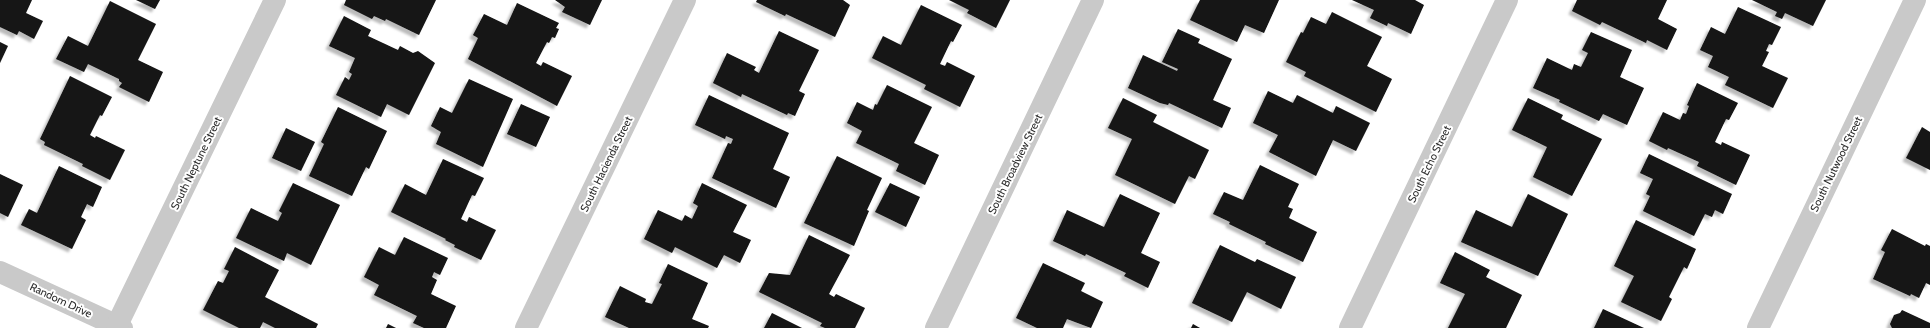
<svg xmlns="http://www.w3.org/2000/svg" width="1930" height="328" font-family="Cabin,sans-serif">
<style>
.building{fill:#131313;filter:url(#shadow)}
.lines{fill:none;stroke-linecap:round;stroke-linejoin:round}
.minor{stroke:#c9c9c9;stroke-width:22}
.labels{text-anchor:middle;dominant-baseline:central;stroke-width:4;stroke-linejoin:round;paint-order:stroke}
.street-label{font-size:11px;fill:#2c2c2c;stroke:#fff}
</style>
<defs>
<filter id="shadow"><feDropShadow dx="-3.5" dy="3.5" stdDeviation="1" flood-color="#0004"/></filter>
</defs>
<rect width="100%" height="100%" fill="#fff"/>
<g class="building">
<path d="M 0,0 L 32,0 L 26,13 L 43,21 L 34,39 L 19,31 L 17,35 L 0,27 Z"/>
<path d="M 136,0 L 160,0 L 155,9 Z"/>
<path d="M 346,0 L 436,0 L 419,35 L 386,19 L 385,21 L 374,16 L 372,19 L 344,5 Z"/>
<path d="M 555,0 L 602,0 L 590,25 L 562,12 L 565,7 Z"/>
<path d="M 757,0 L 843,0 L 850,5 L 835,37 L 786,14 L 785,16 L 756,2 Z"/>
<path d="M 949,0 L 1010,0 L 996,28 L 967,13 L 969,10 Z"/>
<path d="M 1200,0 L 1279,0 L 1264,33 L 1245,25 L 1237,42 L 1190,20 Z"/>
<path d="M 1352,0 L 1415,0 L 1424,5 L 1411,34 L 1388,23 L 1387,26 L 1370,18 L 1374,10 Z"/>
<path d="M 1577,0 L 1667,0 L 1658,19 L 1677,29 L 1667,50 L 1647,40 L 1646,43 L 1602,22 L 1600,25 L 1572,11 Z"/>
<path d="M 1752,0 L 1826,0 L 1813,26 L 1785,13 L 1782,19 L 1775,16 L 1777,12 Z"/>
<path d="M 110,1 L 156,24 L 138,60 L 163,72 L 149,102 L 119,87 L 122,83 L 119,81 L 119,79 L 88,64 L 84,72 L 56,59 L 68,36 L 88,46 Z"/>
<path d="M 517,3 L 559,23 L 556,28 L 559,29 L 555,38 L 552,37 L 549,43 L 547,42 L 536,63 L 541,66 L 543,62 L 572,76 L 557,106 L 468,59 L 478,38 L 473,35 L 484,14 L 507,25 Z"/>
<path d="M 921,5 L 962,25 L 953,42 L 951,41 L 940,64 L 945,66 L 947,62 L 975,76 L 960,107 L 924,89 L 926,85 L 872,58 L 883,36 L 901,45 Z"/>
<path d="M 1738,7 L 1781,27 L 1772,45 L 1769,44 L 1766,51 L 1769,52 L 1762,66 L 1788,78 L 1773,108 L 1725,85 L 1729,77 L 1708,67 L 1713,56 L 1700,50 L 1711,27 L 1725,34 Z"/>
<path d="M 1332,12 L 1382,37 L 1367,66 L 1392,79 L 1376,112 L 1304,76 L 1306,72 L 1286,62 L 1301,32 L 1303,33 L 1311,17 L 1326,24 Z"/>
<path d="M 344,16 L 371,30 L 368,36 L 398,50 L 400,46 L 413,53 L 418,51 L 435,63 L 409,115 L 387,104 L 381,117 L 336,95 L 345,77 L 349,80 L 352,74 L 349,72 L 355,58 L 329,46 Z"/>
<path d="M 1178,29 L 1200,39 L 1198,43 L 1232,59 L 1213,100 L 1231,108 L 1222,128 L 1169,103 L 1168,105 L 1160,103 L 1128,88 L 1143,55 L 1177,71 L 1178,69 L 1162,62 Z"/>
<path d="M 779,31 L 819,50 L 799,91 L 805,94 L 795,116 L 788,113 L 787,115 L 742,94 L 741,97 L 713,83 L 727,53 L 756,67 L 754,70 L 759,73 Z"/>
<path d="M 1591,32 L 1632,50 L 1620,77 L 1644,88 L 1627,125 L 1603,114 L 1599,121 L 1559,102 L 1560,100 L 1533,88 L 1547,58 L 1572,70 L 1574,64 L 1581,67 L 1588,53 L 1582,50 Z"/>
<path d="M 0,42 L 8,46 L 0,63 Z"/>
<path d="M 70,76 L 112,97 L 102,116 L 100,115 L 90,135 L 95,138 L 96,136 L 125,150 L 110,180 L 82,166 L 83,164 L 44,145 L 45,142 L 40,139 Z"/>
<path d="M 469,79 L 513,99 L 483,167 L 436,144 L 441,132 L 431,126 L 440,107 L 452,113 Z"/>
<path d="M 1697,83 L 1738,103 L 1729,120 L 1726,119 L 1715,142 L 1721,145 L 1722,142 L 1750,155 L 1736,185 L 1697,166 L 1699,162 L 1668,148 L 1667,150 L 1649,141 L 1663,112 L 1680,120 L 1683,113 L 1686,114 L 1689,106 L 1687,105 Z"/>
<path d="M 887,85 L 932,107 L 914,143 L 939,155 L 925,185 L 896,171 L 899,164 L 856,143 L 862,131 L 847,123 L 857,102 L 873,110 L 875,104 L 877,105 Z"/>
<path d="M 1268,91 L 1293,103 L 1297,95 L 1333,113 L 1336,106 L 1370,123 L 1356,151 L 1333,140 L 1316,176 L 1269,152 L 1278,135 L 1253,123 Z"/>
<path d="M 709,95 L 789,133 L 773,169 L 790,177 L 776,208 L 712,178 L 728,143 L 731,144 L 733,139 L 726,136 L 725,139 L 695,125 Z"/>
<path d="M 1123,98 L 1157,115 L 1153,122 L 1209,150 L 1195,179 L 1189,176 L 1175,204 L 1115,175 L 1132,139 L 1108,128 Z"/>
<path d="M 1528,98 L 1563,115 L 1561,119 L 1602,139 L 1572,196 L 1533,177 L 1547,147 L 1512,130 Z"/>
<path d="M 521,104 L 550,117 L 536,147 L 507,134 Z"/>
<path d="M 338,107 L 387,131 L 369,169 L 366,167 L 352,196 L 309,176 L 324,144 L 321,142 Z"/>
<path d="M 1922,127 L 1930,132 L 1930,170 L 1906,158 Z"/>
<path d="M 286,128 L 315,142 L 301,171 L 272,158 Z"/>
<path d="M 1649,154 L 1732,194 L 1723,214 L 1715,210 L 1712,217 L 1705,214 L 1694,236 L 1643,211 L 1650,196 L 1646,194 L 1653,179 L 1640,173 Z"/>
<path d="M 837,156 L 882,178 L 867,210 L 869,211 L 854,246 L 804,223 Z"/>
<path d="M 443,159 L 484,178 L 475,196 L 472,195 L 461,219 L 467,222 L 469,217 L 496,230 L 481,260 L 454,247 L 455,245 L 445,240 L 446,239 L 391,212 L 405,184 L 426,195 Z"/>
<path d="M 1260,165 L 1299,184 L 1288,207 L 1293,209 L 1289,218 L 1317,232 L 1303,262 L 1265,244 L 1266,242 L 1229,224 L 1230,222 L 1213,214 L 1224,192 L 1243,200 Z"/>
<path d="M 59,166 L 102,187 L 93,207 L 87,204 L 81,217 L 86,220 L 72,249 L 21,225 L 29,209 L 37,213 Z"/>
<path d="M 0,174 L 23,185 L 8,217 L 0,213 Z"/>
<path d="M 293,183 L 340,205 L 311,265 L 287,253 L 284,261 L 236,238 L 251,208 L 278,221 L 282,213 L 279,211 Z"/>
<path d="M 702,183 L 747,205 L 733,232 L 751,240 L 740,263 L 724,255 L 717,268 L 675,247 L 672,253 L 644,239 L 658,210 L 682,221 L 685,215 L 692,219 L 698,206 L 693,203 Z"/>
<path d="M 890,183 L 920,197 L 906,227 L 875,212 Z"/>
<path d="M 1120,194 L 1160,213 L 1141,253 L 1160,262 L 1148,288 L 1124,276 L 1126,273 L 1086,254 L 1085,256 L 1053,241 L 1067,210 L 1104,227 Z"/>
<path d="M 1528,194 L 1568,214 L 1538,276 L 1461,242 L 1476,210 L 1512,227 Z"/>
<path d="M 1636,220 L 1696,249 L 1687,269 L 1684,267 L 1669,297 L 1672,299 L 1661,321 L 1621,302 L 1634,276 L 1614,266 Z"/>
<path d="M 1892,229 L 1925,246 L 1926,244 L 1930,246 L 1930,285 L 1926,283 L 1919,298 L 1911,294 L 1910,296 L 1873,279 L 1885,252 L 1881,250 Z"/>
<path d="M 809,235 L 850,255 L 829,294 L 834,297 L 836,294 L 865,308 L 855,328 L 825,328 L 820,326 L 822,323 L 759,292 L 769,273 L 790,275 Z"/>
<path d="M 404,237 L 448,258 L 440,275 L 434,272 L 432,277 L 437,280 L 431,294 L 456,306 L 446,328 L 424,328 L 413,323 L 417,316 L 374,295 L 379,285 L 364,277 L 379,247 L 395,255 Z"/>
<path d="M 1220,245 L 1255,262 L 1257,259 L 1296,277 L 1281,309 L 1247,292 L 1232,322 L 1192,303 Z"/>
<path d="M 235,247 L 279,270 L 265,297 L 318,324 L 316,328 L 275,328 L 263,322 L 260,328 L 239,328 L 203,310 L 218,281 L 223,283 L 229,271 L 224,269 Z"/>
<path d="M 1455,252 L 1490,270 L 1486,277 L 1522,295 L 1506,328 L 1448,328 L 1465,294 L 1440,283 Z"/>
<path d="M 1043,263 L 1085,283 L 1081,291 L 1103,302 L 1091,328 L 1067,319 L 1063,328 L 1037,328 L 1016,318 Z"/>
<path d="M 668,264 L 708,283 L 692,319 L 709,326 L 708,328 L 629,328 L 605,317 L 620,286 L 646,299 L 645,302 L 652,304 L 662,284 L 659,283 Z"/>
<path d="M 1603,309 L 1644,328 L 1594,328 Z"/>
<path d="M 1902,310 L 1930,323 L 1930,328 L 1892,328 L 1890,324 L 1894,315 L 1900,313 Z"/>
<path d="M 772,313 L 802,328 L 764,328 Z"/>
<path d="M 388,324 L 396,328 L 386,328 Z"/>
<path d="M 1193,324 L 1200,328 L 1191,328 Z"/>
</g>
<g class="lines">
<g class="minor">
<path d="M 0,272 L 122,328"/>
<path d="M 117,325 L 275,0"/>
<path d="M 526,328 L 685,0"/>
<path d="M 936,328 L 1093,0"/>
<path d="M 1350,328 L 1507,0"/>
<path d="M 1758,328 L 1915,0"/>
</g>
</g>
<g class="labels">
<g class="street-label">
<text transform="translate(196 163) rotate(-64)">South Neptune Street</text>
<text transform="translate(606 164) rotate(-64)">South Hacienda Street</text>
<text transform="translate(1015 164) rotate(-64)">South Broadview Street</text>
<text transform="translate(1429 164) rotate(-64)">South Echo Street</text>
<text transform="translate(1836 164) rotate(-64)">South Nutwood Street</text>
<text transform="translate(61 300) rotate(25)">Random Drive</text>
</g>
</g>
</svg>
